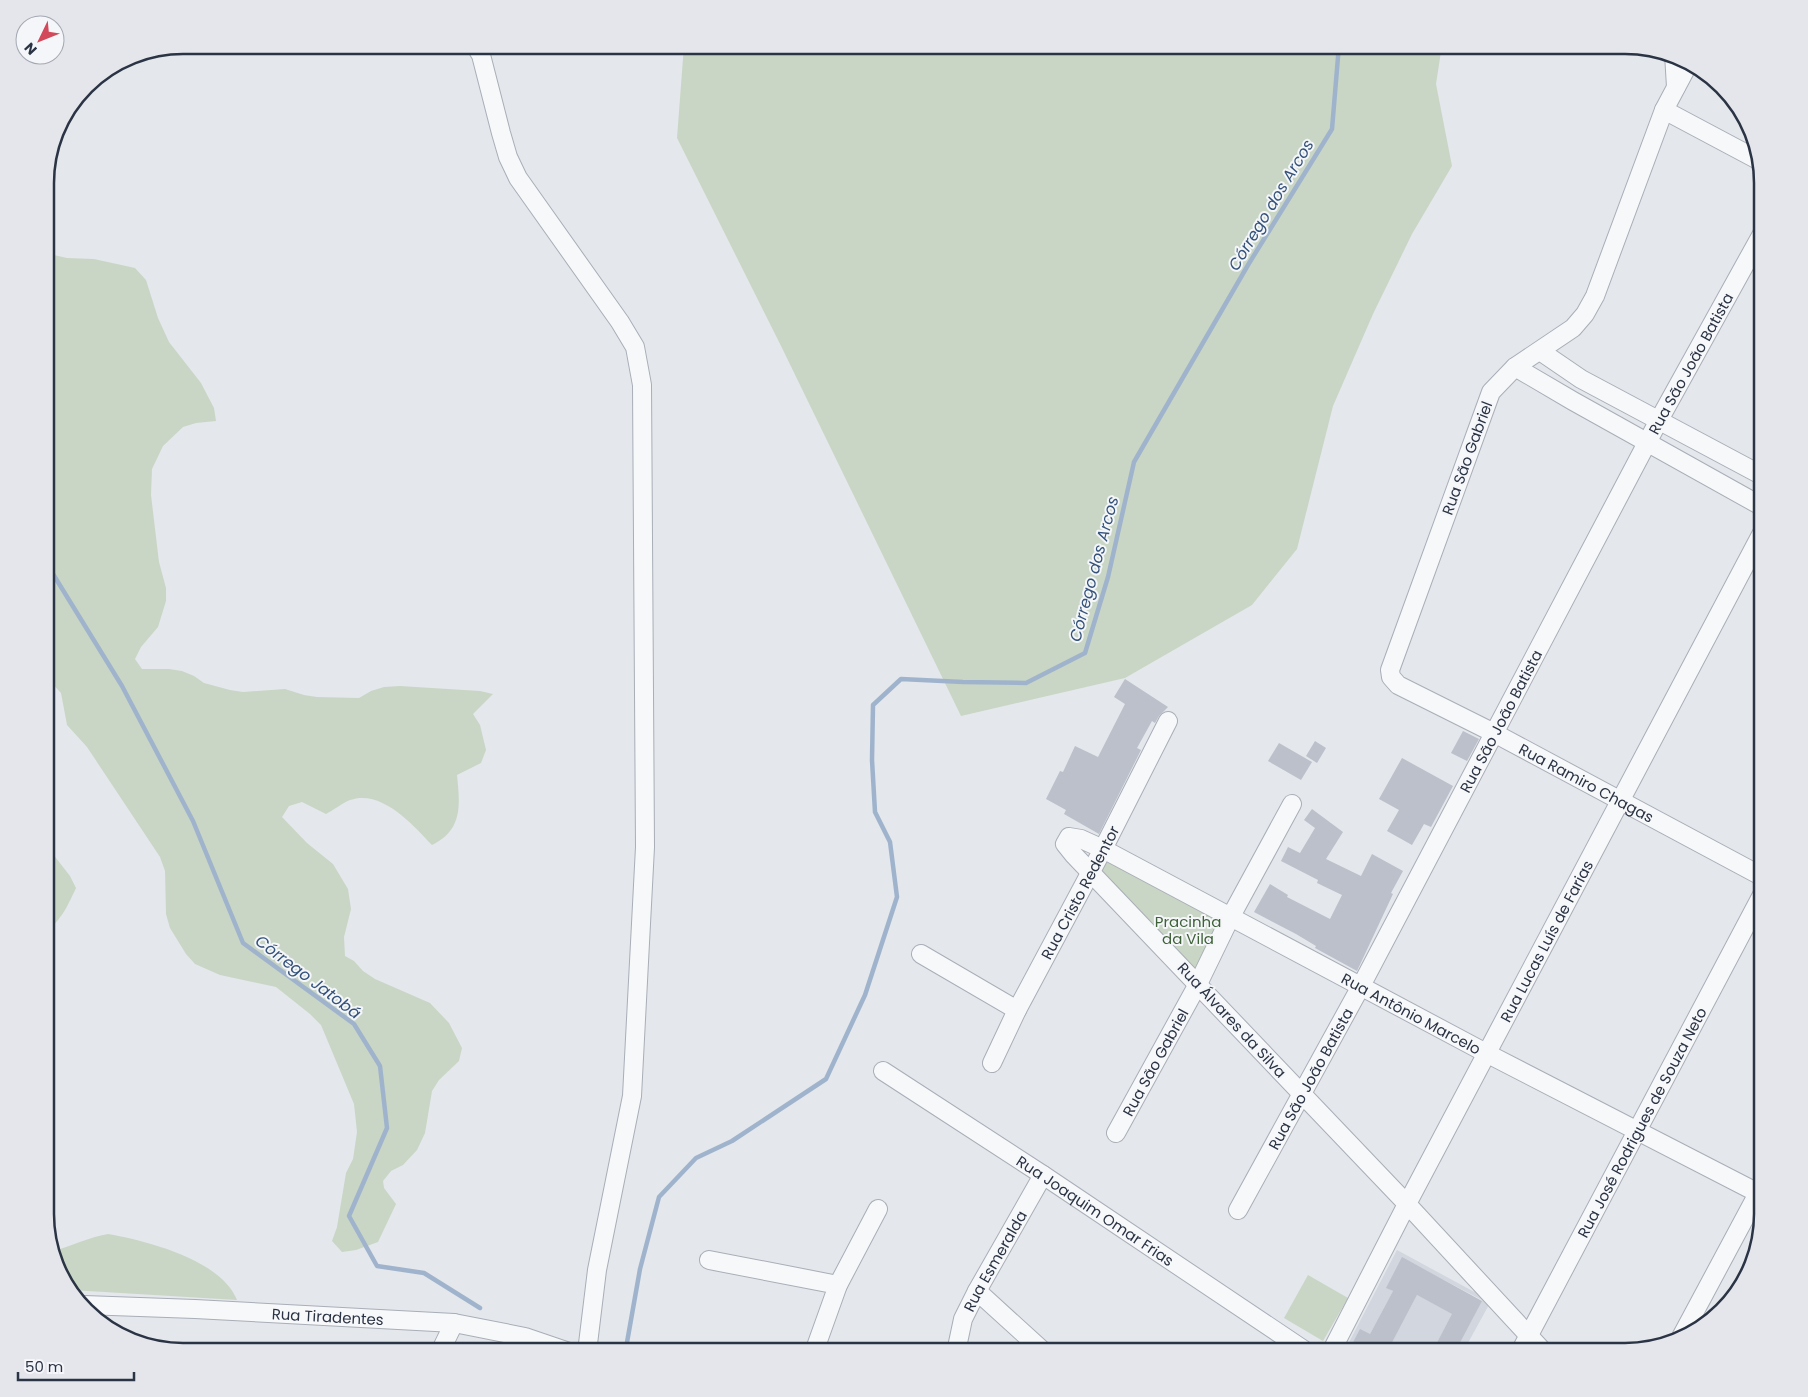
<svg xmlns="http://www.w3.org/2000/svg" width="1808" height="1397" font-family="Poppins,sans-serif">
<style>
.built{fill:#d2d6de}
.green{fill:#c9d6c5}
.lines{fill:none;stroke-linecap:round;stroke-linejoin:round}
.stream{stroke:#9fb4cc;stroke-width:4.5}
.building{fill:#bbc0ca}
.minor-casing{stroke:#a9aeb7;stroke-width:20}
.minor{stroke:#f7f8fa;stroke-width:18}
.labels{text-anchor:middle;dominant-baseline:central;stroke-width:4;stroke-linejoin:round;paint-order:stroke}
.street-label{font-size:15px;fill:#2b3445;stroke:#f4f6f9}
.park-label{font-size:15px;fill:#3f6138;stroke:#f4f6f9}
.water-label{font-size:16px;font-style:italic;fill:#34527a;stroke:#f4f6f9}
.rim{fill:none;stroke:#2b3445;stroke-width:2.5}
</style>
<rect width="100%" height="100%" fill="#e4e7ec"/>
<path class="built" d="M 1397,1250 L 1491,1301 L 1463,1352 L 1455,1352 L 1447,1324 L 1432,1352 L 1405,1352 L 1391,1344 L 1417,1295 L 1470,1323 L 1482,1300 L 1402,1258 L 1387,1288 L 1393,1291 L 1370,1334 L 1348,1352 L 1344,1352 Z"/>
<g class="green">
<path d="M 684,45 L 1442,45 L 1436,84 L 1452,166 L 1412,234 L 1373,314 L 1333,406 L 1297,549 L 1252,605 L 1125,678 L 961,716 L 783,350 L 677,138 Z"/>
<path d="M 45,253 L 67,258 L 94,259 L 135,268 L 146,280 L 158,318 L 169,342 L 201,383 L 214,408 L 216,421 L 196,423 L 183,427 L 163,446 L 152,469 L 151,495 L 159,562 L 166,588 L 166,601 L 158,627 L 141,647 L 135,659 L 142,669 L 169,669 L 182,671 L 194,676 L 204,683 L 230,690 L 243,692 L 285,689 L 304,695 L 317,697 L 359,698 L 371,691 L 384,687 L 400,686 L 480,691 L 493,694 L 473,714 L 480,725 L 486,750 L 481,763 L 457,775 C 460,805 463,830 432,845 C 413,825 382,789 350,800 C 342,803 334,810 326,814 L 302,802 L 289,806 L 282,817 L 307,843 L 333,864 L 348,889 L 351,909 L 344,937 L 345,956 L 354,961 L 363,971 L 375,979 L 430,1003 L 449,1023 L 462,1048 L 459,1061 L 439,1080 L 432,1091 L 425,1133 L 417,1150 L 403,1165 L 391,1171 L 383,1181 L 384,1188 L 396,1204 L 378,1242 L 356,1250 L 342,1252 L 332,1241 L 337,1227 L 346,1173 L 353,1159 L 357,1132 L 354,1104 L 321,1025 L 310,1014 L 276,987 L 220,975 L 195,964 L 186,954 L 170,928 L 166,914 L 165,871 L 160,857 L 87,747 L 67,725 L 61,693 L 45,676 Z"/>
<path d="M 45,844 L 70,876 L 76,888 C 67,907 62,919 45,933 Z"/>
<path d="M 1106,857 L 1223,921 L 1195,971 L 1097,871 Z"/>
<path d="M 108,1234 C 148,1241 221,1260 237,1300 L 71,1290 L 59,1275 L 53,1251 C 72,1246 89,1237 108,1234 Z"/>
<path d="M 1308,1275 L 1348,1298 L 1323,1341 L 1284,1318 Z"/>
<path d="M 464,1343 L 517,1351 L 520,1352 L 460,1352 Z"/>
</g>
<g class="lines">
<g class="stream">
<path d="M 45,561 L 122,686 L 193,821 L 243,943 L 354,1024 L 380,1066 L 387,1128 L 349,1216 L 377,1266 L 424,1273 L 480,1308"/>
<path d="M 626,1348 L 640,1269 L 659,1197 L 696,1158 L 732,1141 L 826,1079 L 865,995 L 897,897 L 890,842 L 875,812 L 872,760 L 873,705 L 901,679 L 963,682 L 1026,683 L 1085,653 L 1108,577 L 1134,462 L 1248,265 L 1332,129 L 1339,45"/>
</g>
</g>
<g class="building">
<path d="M 1125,679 L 1168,707 L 1159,716 L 1155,723 L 1152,721 L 1137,748 L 1141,750 L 1099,834 L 1064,814 L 1066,810 L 1046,799 L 1060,771 L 1063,772 L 1075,746 L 1098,757 L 1125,704 L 1114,697 Z"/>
<path d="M 1463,731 L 1479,739 L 1467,761 L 1451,753 Z"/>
<path d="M 1315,741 L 1326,748 L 1317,763 L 1306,756 Z"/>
<path d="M 1279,743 L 1312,762 L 1301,780 L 1268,761 Z"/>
<path d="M 1402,758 L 1453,786 L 1431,827 L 1424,824 L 1412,845 L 1387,831 L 1399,810 L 1379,799 Z"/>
<path d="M 1312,809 L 1343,832 L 1326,859 L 1361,876 L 1372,854 L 1403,871 L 1391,893 L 1393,894 L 1357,971 L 1315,948 L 1316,946 L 1296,934 L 1254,912 L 1270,884 L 1288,895 L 1287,897 L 1330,919 L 1342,895 L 1317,883 L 1318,880 L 1281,861 L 1288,847 L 1300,853 L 1315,828 L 1304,820 Z"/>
<path d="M 1402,1257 L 1482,1301 L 1455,1352 L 1432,1352 L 1452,1314 L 1417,1295 L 1387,1352 L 1348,1352 L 1360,1329 L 1370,1334 L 1393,1291 L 1386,1288 Z"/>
</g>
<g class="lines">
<g class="minor-casing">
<g id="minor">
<path d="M 475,45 L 481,55 L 501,133 L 508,157 L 518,178 L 620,322 L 635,347 L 642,385 L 645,847 L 632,1096 L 597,1270 L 587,1352"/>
<path d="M 1674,54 L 1676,87"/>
<path id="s1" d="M 1689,63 L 1664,110 L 1595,296 L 1585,314 L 1573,328 L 1515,367 L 1491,392 L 1390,670 L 1391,677 L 1398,685 L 1494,733 L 1763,877"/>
<path d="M 1664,110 L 1758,160"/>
<path d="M 1540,351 L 1581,379 L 1763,476"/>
<path d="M 1515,367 L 1573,401 L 1763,507"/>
<path d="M 921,954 L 1017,1010"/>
<path id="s2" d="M 992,1063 L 1017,1010 L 1103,849 L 1168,721"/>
<path id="s3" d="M 883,1071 L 1043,1175 L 1307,1352"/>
<path id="s4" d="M 1116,1133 L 1198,984 L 1230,918 L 1292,804"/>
<path id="s5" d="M 1238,1210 L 1361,986 L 1659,420 L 1763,232"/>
<path d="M 709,1260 L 838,1285"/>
<path d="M 977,1291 L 1044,1352"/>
<path id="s6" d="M 84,1305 L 195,1309 L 454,1323 L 525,1337 L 569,1352"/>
<path d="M 1680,1339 L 1763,1184"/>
<path d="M 440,1352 L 454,1323"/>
<path d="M 814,1352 L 838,1285 L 878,1209"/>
<path id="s7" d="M 956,1352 L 963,1319 L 977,1291 L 1043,1175"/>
<path id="s8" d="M 1331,1352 L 1407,1204 L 1763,531"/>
<path id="s9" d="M 1520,1352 L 1763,893"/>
<path id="s10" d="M 1544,1352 L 1407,1204 L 1073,854 L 1065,844 L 1069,837 L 1081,839 L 1103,849 L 1486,1053 L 1758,1193"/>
</g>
</g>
<use href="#minor" class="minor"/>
</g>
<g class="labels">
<g class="street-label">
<text stroke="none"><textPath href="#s5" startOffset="960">Rua São João Batista</textPath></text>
<text transform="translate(1467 458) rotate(-70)">Rua São Gabriel</text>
<text stroke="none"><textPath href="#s5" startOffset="555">Rua São João Batista</textPath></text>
<text stroke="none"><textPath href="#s1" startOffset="921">Rua Ramiro Chagas</textPath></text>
<text stroke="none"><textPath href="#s2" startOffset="192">Rua Cristo Redentor</textPath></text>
<text stroke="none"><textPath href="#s8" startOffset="464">Rua Lucas Luís de Farias</textPath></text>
<text stroke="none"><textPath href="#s10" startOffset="1092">Rua Antônio Marcelo</textPath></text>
<text transform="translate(1232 1020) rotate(47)">Rua Álvares da Silva</text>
<text stroke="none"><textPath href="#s4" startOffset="81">Rua São Gabriel</textPath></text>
<text stroke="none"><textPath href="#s5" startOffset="150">Rua São João Batista</textPath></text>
<text stroke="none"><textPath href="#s9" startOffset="260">Rua José Rodrigues de Souza Neto</textPath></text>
<text stroke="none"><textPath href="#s3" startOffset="254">Rua Joaquim Omar Frias</textPath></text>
<text stroke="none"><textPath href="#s7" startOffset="100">Rua Esmeralda</textPath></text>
<text stroke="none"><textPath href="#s6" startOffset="244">Rua Tiradentes</textPath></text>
</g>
<g class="park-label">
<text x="1188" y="921">Pracinha<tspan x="1188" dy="17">da Vila</tspan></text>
</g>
<g class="water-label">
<text transform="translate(1271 205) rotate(-59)">Córrego dos Arcos</text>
<text transform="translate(1094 569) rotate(-75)">Córrego dos Arcos</text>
<text transform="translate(308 977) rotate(37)">Córrego Jatobá</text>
</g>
</g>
<path d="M0 0H1808V1397H0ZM183 54H1625A129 129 0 0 1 1754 183V1214A129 129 0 0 1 1625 1343H183A129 129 0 0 1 54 1214V183A129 129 0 0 1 183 54Z" fill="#e4e6eb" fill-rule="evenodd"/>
<path class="rim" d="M183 54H1625A129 129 0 0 1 1754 183V1214A129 129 0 0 1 1625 1343H183A129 129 0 0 1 54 1214V183A129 129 0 0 1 183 54Z"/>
<g transform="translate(40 40) rotate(227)"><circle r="24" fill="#f4f6f9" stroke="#a4a8b1"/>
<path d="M0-4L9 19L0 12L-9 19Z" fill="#d1495b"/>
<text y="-8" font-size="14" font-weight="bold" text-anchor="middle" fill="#2b3445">N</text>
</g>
<path d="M18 1372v8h116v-8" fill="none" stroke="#2b3445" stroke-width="2.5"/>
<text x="25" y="1372" font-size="15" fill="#2b3445" stroke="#f4f6f9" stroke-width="4" paint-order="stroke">50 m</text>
</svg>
